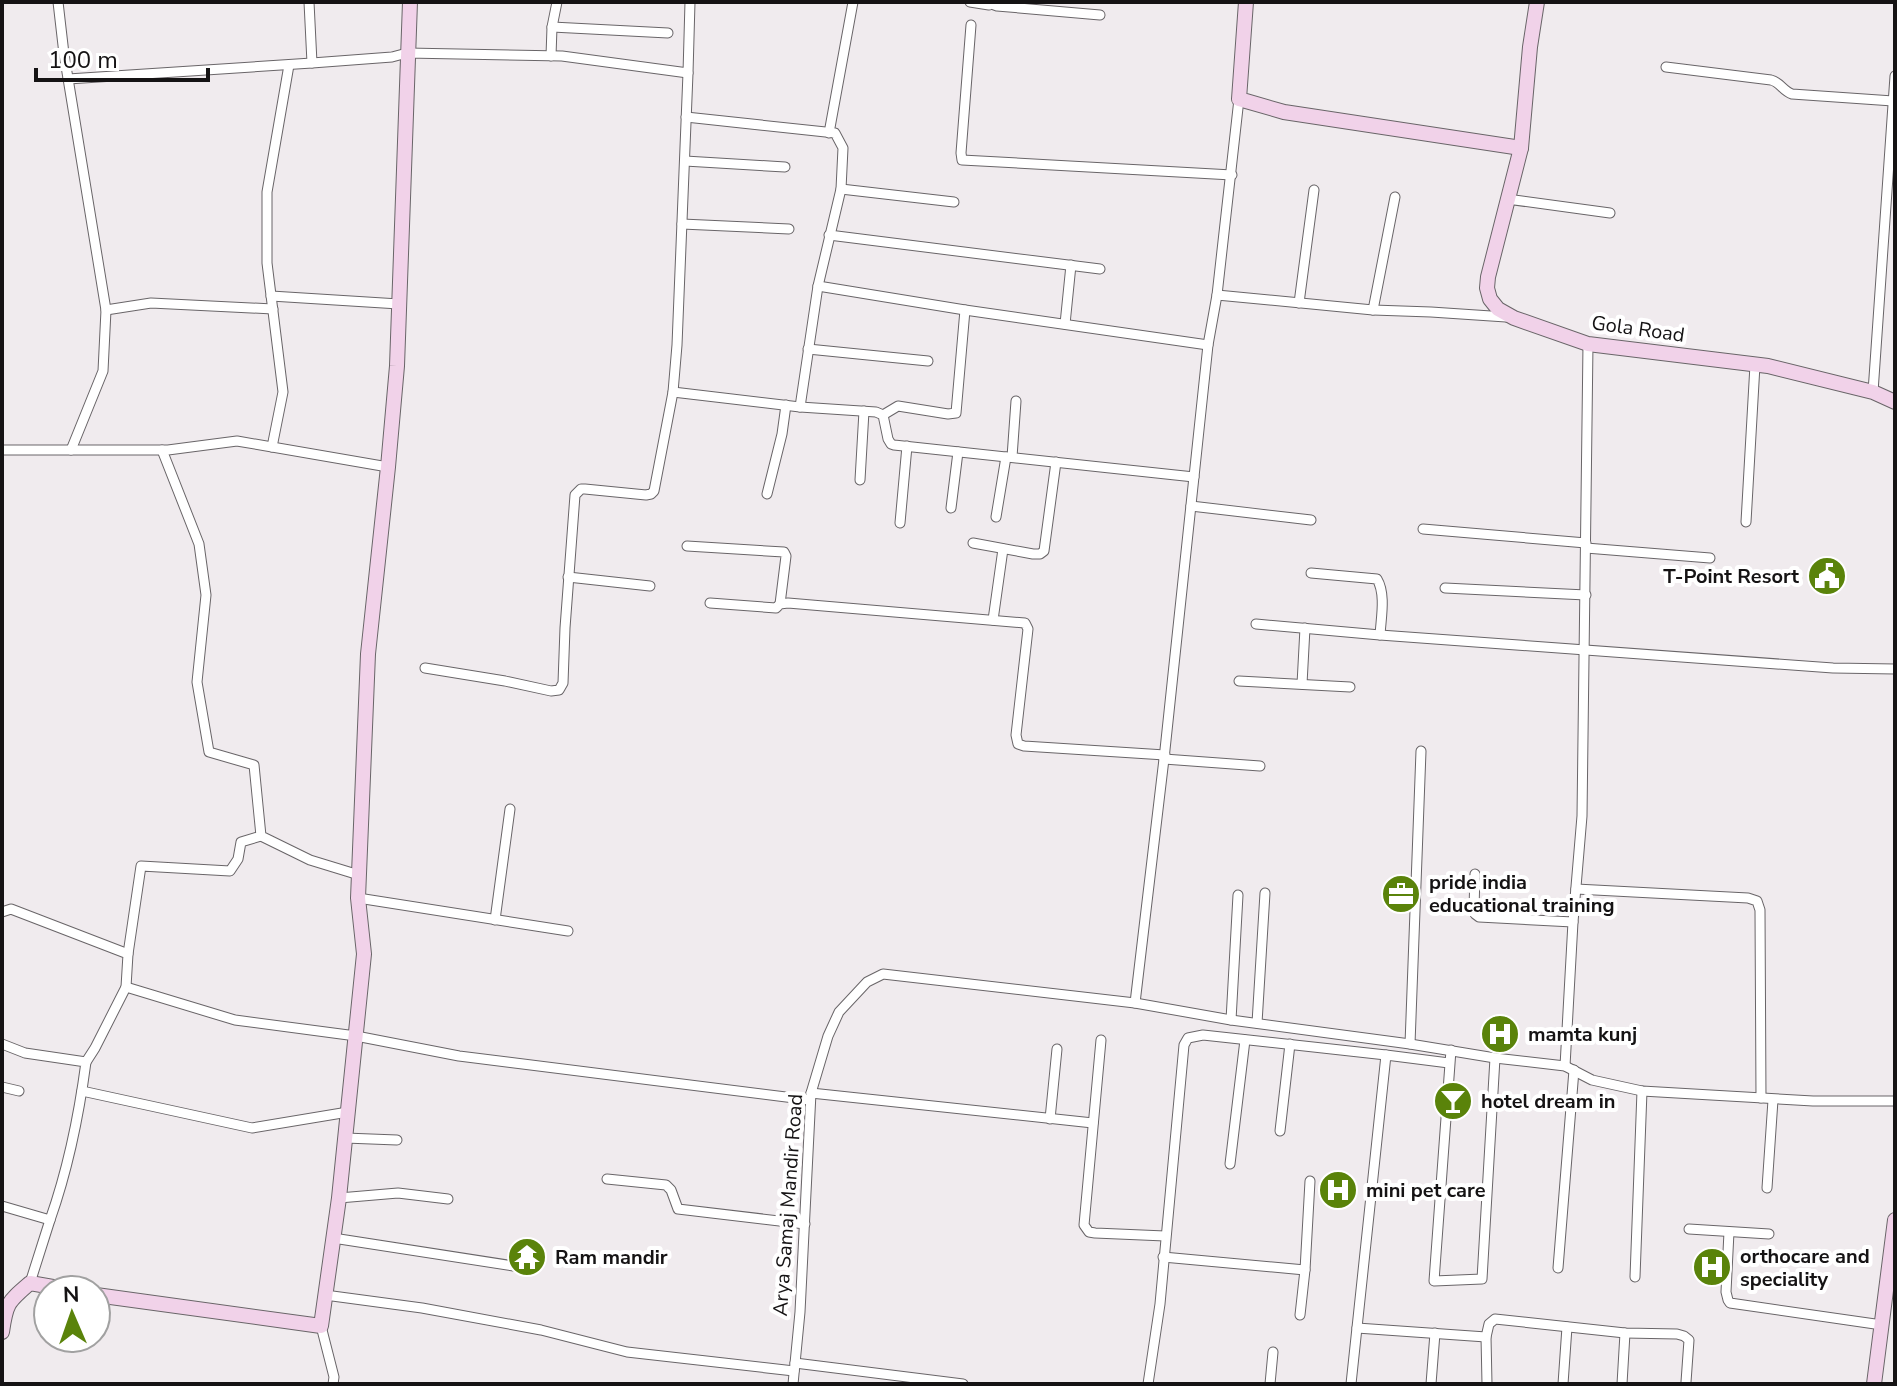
<svg xmlns="http://www.w3.org/2000/svg" width="1897" height="1386" font-family="'Nunito Sans',sans-serif">
<style>
.lines{fill:none;stroke-linecap:round;stroke-linejoin:round}
.street-casing{stroke:#696568;stroke-width:11}
.secondary-casing{stroke:#696568;stroke-width:16}
.street{stroke:#fff;stroke-width:9}
.secondary{stroke:#f1d2e9;stroke-width:14}
.labels{text-anchor:middle;dominant-baseline:central;stroke-width:8;stroke-linejoin:round;paint-order:stroke}
.street-label{font-size:20px;fill:#151314;stroke:#fff}
.poi-label{font-size:20px;font-weight:bold;fill:#151314;stroke:#fff;text-anchor:start}
</style>
<rect width="100%" height="100%" fill="#f0ebee"/>
<g class="lines">
<g class="street-casing">
<g id="street">
<path d="M 58,2 L 64,54 L 106,310 L 103,371 L 71,450"/>
<path d="M 309,2 L 312,63"/>
<path d="M 970,2 L 989,5"/>
<path d="M 986,2 L 997,6 L 1100,15"/>
<path d="M 971,25 L 961,153 L 962,160 L 1232,175"/>
<path d="M 552,27 L 668,33"/>
<path d="M 551,56 L 552,27 L 557,2"/>
<path d="M 1666,67 L 1771,80 C 1780,82 1783,91 1792,94 L 1893,101"/>
<path d="M 68,79 L 312,63 L 392,57 L 407,53 L 562,56 L 688,73 L 690,2"/>
<path d="M 686,117 L 835,133 L 843,148 L 841,189 L 818,286 L 800,407"/>
<path d="M 829,133 L 853,2"/>
<path d="M 685,161 L 785,167"/>
<path d="M 841,189 L 954,202"/>
<path d="M 1507,199 L 1610,213"/>
<path d="M 682,224 L 789,229"/>
<path d="M 829,235 L 1100,269"/>
<path d="M 818,286 L 965,310 L 1208,345"/>
<path d="M 1217,295 L 1373,310 L 1431,312 L 1506,317"/>
<path d="M 271,296 L 399,304"/>
<path d="M 1299,303 L 1314,190"/>
<path d="M 106,310 L 151,303 L 273,309"/>
<path d="M 1373,310 L 1395,197"/>
<path d="M 1065,324 L 1071,265"/>
<path d="M 808,349 L 928,361"/>
<path d="M 673,392 L 800,407 L 876,412 L 883,415 L 888,439 L 891,444 L 894,445 L 1194,477"/>
<path d="M 1873,392 L 1895,76"/>
<path d="M 883,415 L 898,406 L 948,414 L 956,413 L 965,310"/>
<path d="M 272,447 L 283,392 L 267,263 L 267,192 L 289,65"/>
<path d="M 2,450 L 168,450 L 237,441 L 388,467"/>
<path d="M 162,450 L 199,544 L 206,595 L 197,682 L 209,752 L 254,765 L 261,836 L 310,860 L 359,875"/>
<path d="M 1012,457 L 1016,401"/>
<path d="M 860,480 L 864,411"/>
<path d="M 767,494 L 782,434 L 786,405"/>
<path d="M 1191,506 L 1311,520"/>
<path d="M 951,508 L 958,452"/>
<path d="M 996,517 L 1006,457"/>
<path d="M 1746,522 L 1755,365"/>
<path d="M 900,523 L 907,446"/>
<path d="M 1423,529 L 1586,543"/>
<path d="M 973,543 L 1033,554 L 1040,554 L 1044,551 L 1056,462"/>
<path d="M 687,546 L 784,552 L 786,556 L 780,604"/>
<path d="M 1586,548 L 1710,558"/>
<path d="M 1311,573 L 1377,579 C 1386,594 1381,618 1380,635"/>
<path d="M 568,577 L 650,586"/>
<path d="M 1445,588 L 1586,595"/>
<path d="M 710,603 L 776,608 L 780,604 L 788,603 L 1025,623 L 1028,629 L 1016,735 L 1018,744 L 1024,746 L 1165,755"/>
<path d="M 993,620 L 1003,549"/>
<path d="M 1256,624 L 1380,635 L 1833,668 L 1895,669"/>
<path d="M 425,668 L 505,681 L 551,691 L 559,690 L 563,683 L 565,628 L 575,495 L 581,489 L 585,489 L 646,495 L 651,494 L 654,491 L 673,392 L 677,345 L 688,73"/>
<path d="M 1239,681 L 1350,687"/>
<path d="M 1302,684 L 1305,628"/>
<path d="M 1164,759 L 1260,766"/>
<path d="M 1475,874 L 1474,909 L 1475,914 L 1479,917 L 1573,922"/>
<path d="M 1576,889 L 1748,898 L 1757,901 L 1760,910 L 1761,1098"/>
<path d="M 358,898 L 568,931"/>
<path d="M 2,912 L 11,909 L 128,954 L 126,987 L 95,1048 L 86,1062"/>
<path d="M 495,920 L 510,809"/>
<path d="M 128,954 L 141,866 L 230,871 L 238,859 L 241,842 L 261,836"/>
<path d="M 126,987 L 235,1020 L 356,1036 L 459,1056 L 810,1100"/>
<path d="M 1135,1003 L 1164,759 L 1208,345 L 1217,295 L 1239,99"/>
<path d="M 1231,1020 L 1238,895"/>
<path d="M 1257,1023 L 1265,893"/>
<path d="M 1101,1040 L 1084,1225 L 1089,1232 L 1095,1233 L 1165,1236"/>
<path d="M 2,1044 L 25,1053 L 86,1062 C 79,1115 68,1169 50,1220"/>
<path d="M 1410,1044 L 1421,751"/>
<path d="M 1451,1050 L 1434,1281 L 1482,1279 L 1495,1058"/>
<path d="M 1565,1066 L 1573,922 L 1582,816 L 1588,344"/>
<path d="M 2,1087 L 19,1091"/>
<path d="M 82,1091 L 252,1128 L 348,1112"/>
<path d="M 811,1093 L 1093,1123"/>
<path d="M 1050,1119 L 1057,1049"/>
<path d="M 1280,1131 L 1290,1044"/>
<path d="M 345,1138 L 397,1140"/>
<path d="M 1230,1164 L 1245,1040"/>
<path d="M 607,1179 L 666,1185 L 671,1190 L 678,1209 L 805,1224"/>
<path d="M 1767,1188 L 1773,1100"/>
<path d="M 339,1198 L 398,1193 L 448,1199"/>
<path d="M 2,1206 L 50,1220 L 30,1283"/>
<path d="M 1689,1229 L 1769,1234"/>
<path d="M 1729,1232 L 1726,1292 L 1728,1300 L 1730,1303 L 1882,1325"/>
<path d="M 333,1238 L 533,1269"/>
<path d="M 1163,1257 L 1305,1270"/>
<path d="M 1558,1268 L 1574,1070"/>
<path d="M 1635,1277 L 1642,1091"/>
<path d="M 325,1295 L 422,1308 L 541,1330 L 627,1352 L 794,1371"/>
<path d="M 1300,1315 L 1305,1270 L 1310,1181"/>
<path d="M 321,1326 L 334,1377 L 333,1384"/>
<path d="M 1357,1328 L 1486,1337"/>
<path d="M 795,1363 L 963,1384"/>
<path d="M 793,1384 L 800,1312 L 811,1093 L 828,1036 L 839,1012 L 867,982 L 883,974 L 1135,1003 L 1231,1020 L 1410,1044 L 1495,1058 L 1565,1066 L 1592,1080 L 1642,1091 L 1813,1101 L 1895,1101"/>
<path d="M 1148,1384 L 1160,1304 L 1184,1045 L 1188,1038 L 1203,1035 L 1386,1055"/>
<path d="M 1270,1384 L 1273,1352"/>
<path d="M 1351,1384 L 1386,1055 L 1449,1063"/>
<path d="M 1431,1384 L 1435,1333"/>
<path d="M 1487,1384 L 1486,1337 L 1489,1324 L 1495,1319 L 1625,1333 L 1677,1334 L 1684,1336 L 1689,1340 L 1686,1382"/>
<path d="M 1563,1384 L 1567,1327"/>
<path d="M 1622,1384 L 1625,1333"/>
</g>
</g>
<g class="secondary-casing">
<g id="secondary">
<path d="M 1246,2 L 1239,99 L 1284,112 L 1521,148"/>
<path d="M 1537,2 L 1530,47 L 1521,148 L 1488,277 L 1487,288 L 1490,299 L 1498,309 L 1514,318 L 1588,344 L 1768,366 L 1873,392 L 1895,402"/>
<path d="M 96,1295 L 321,1326 L 339,1198 L 364,954 L 358,898 L 368,654 L 388,467 L 397,366 L 410,2"/>
<path d="M 2,1332 C 6,1303 8,1302 30,1283 L 70,1290"/>
<path d="M 1874,1384 L 1895,1220"/>
</g>
</g>
<use href="#street" class="street"/>
<use href="#secondary" class="secondary"/>
</g>
<defs>
<g id="civic-disc" transform="scale(2)"><circle r="9.5" fill="#5a830a" stroke="#fff"/><path d="M-.6-6.5H3V-4.5H.6V-3L4-1V1h2V6H-6V1h2V-1L-.6-3ZM-1.2 2.5V6h2.4V2.5Z" fill="#fff"/></g>
<g id="office-disc" transform="scale(2)"><circle r="9.5" fill="#5a830a" stroke="#fff"/><path d="M-6-3h4V-5.5h4V-3h4V5H-6ZM-1-4.5V-3h2v-1.5ZM-6 0V1H6V0Z" fill="#fff"/></g>
<g id="hospital-disc" transform="scale(2)"><circle r="9.5" fill="#5a830a" stroke="#fff"/><path d="M-5-5h3v3.5h4V-5h3V5h-3V1.5h-4V5h-3Z" fill="#fff"/></g>
<g id="bar-disc" transform="scale(2)"><circle r="9.5" fill="#5a830a" stroke="#fff"/><path d="M-6-5H6L.8 .8V4.5H3.5V6h-7V4.5H-.8V.8Z" fill="#fff"/></g>
<g id="temple-disc" transform="scale(2)"><circle r="9.5" fill="#5a830a" stroke="#fff"/><path d="M0-6L5-2H3V0L6.5 2.5H4V6H1.5V3h-3V6H-4V2.5H-6.5L-3 0V-2H-5Z" fill="#fff"/></g>
</defs>
<g fill-rule="evenodd">
<use href="#civic-disc" x="1827" y="576"/>
<use href="#office-disc" x="1401" y="894"/>
<use href="#hospital-disc" x="1500" y="1034"/>
<use href="#bar-disc" x="1453" y="1101"/>
<use href="#hospital-disc" x="1338" y="1190"/>
<use href="#temple-disc" x="527" y="1257"/>
<use href="#hospital-disc" x="1712" y="1267"/>
</g>
<g class="labels">
<g class="street-label">
<text transform="translate(1638 329) rotate(8)">Gola Road</text>
<text transform="translate(788 1205) rotate(-86)">Arya Samaj Mandir Road</text>
</g>
<g class="poi-label">
<text x="1799" y="576" text-anchor="end">T-Point Resort</text>
<text x="1429" y="882">pride india<tspan x="1429" dy="23">educational training</tspan></text>
<text x="1528" y="1034">mamta kunj</text>
<text x="1481" y="1101">hotel dream in</text>
<text x="1366" y="1190">mini pet care</text>
<text x="1740" y="1256">orthocare and<tspan x="1740" dy="23">speciality</tspan></text>
<text x="555" y="1257">Ram mandir</text>
</g>
</g>
<rect width="1897" height="1386" fill="none" stroke="#151314" stroke-width="8"/>
<g transform="translate(72 1314) rotate(358)"><circle r="38" fill="#ffffff" stroke="#a1a1a1" stroke-width="2"/>
<path d="M0-6L14 30L0 20L-14 30Z" fill="#5a830a"/>
<text y="-12" font-size="22" font-weight="bold" text-anchor="middle" fill="#151314">N</text>
</g>
<path d="M36 68v12h172v-12" fill="none" stroke="#151314" stroke-width="4"/>
<text x="48" y="68" font-size="24" fill="#151314" stroke="#ffffff" stroke-width="6" paint-order="stroke">100 m</text>
</svg>
